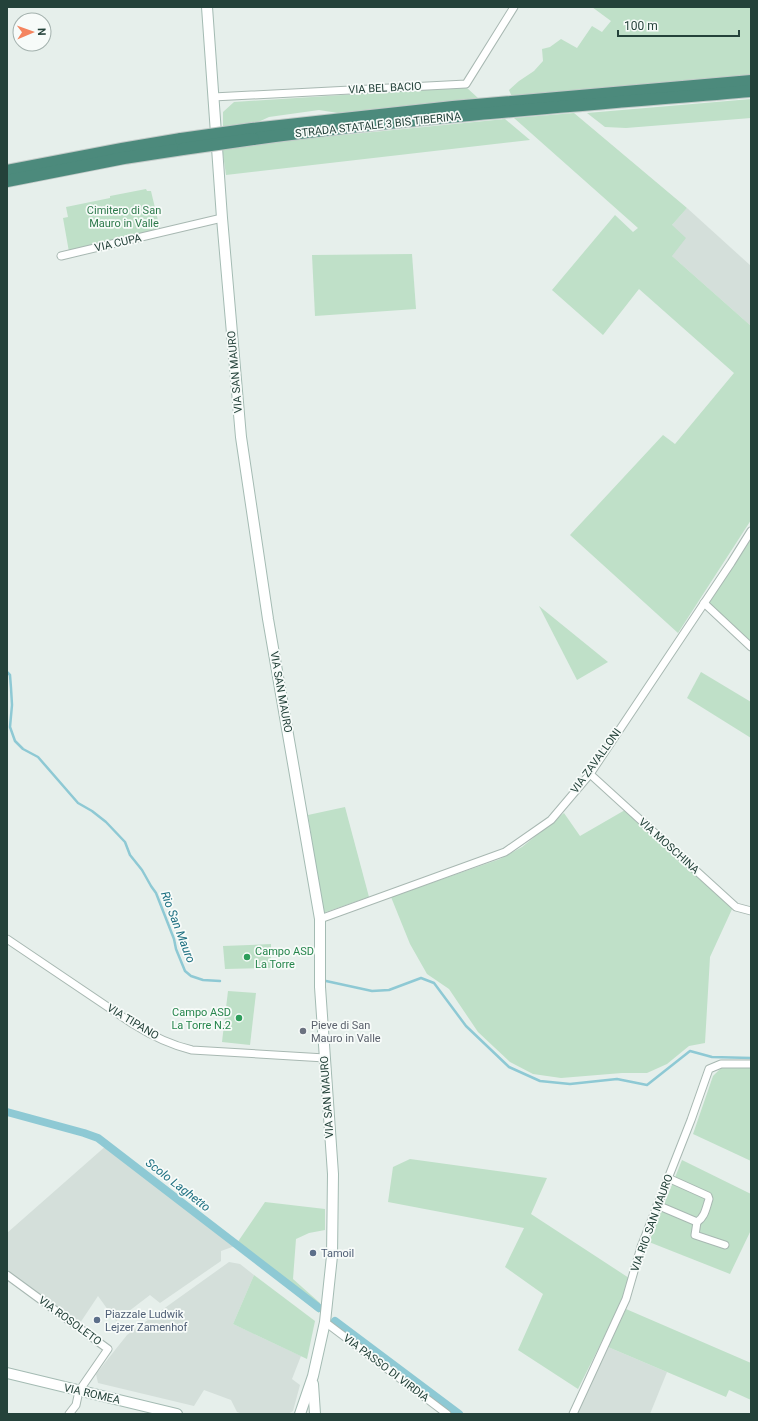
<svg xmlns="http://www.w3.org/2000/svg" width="758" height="1421" font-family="Roboto,sans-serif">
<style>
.built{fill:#d4dfda}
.green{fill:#bfe0c8}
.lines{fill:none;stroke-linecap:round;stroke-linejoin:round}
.stream{stroke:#8ec9d4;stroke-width:2.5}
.canal{stroke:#8ec9d4;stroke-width:8}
.minor-casing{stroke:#a8b8b2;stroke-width:9}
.secondary-casing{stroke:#a4bbb3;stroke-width:12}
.trunk-casing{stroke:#c2cac8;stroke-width:14}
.minor{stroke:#fff;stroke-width:7}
.secondary{stroke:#fff;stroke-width:10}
.trunk{stroke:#4c8a7c;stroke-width:12}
.trunk-bridge-casing{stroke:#c2cac8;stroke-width:14;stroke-linecap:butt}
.trunk-bridge{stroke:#4c8a7c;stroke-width:12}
.leisure-dot{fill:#2e9e5b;stroke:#f7fbf9;stroke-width:1.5}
.worship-dot{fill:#6b7280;stroke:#f7fbf9;stroke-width:1.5}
.service-dot{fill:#5c6f8a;stroke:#f7fbf9;stroke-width:1.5}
.labels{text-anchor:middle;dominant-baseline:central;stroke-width:3.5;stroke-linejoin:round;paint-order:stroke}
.street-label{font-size:11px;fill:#24423a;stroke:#f7fbf9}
.park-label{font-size:11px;fill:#2d7a4b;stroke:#f7fbf9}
.leisure-label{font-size:11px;fill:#27864d;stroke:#f7fbf9;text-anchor:start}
.worship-label{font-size:11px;fill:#5b616d;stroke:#f7fbf9;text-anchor:start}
.service-label{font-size:11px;fill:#4e5e75;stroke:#f7fbf9;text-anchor:start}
.water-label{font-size:12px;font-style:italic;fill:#1c6f80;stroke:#f7fbf9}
</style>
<rect width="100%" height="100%" fill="#e6efeb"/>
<g class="built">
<path d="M 687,208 L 751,266 L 751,326 L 672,256 L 672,225 Z"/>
<path d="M 107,1145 L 235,1246 L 221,1251 L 221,1261 L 160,1303 L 150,1295 L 116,1321 L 98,1296 L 80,1323 L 7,1272 L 7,1233 Z"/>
<path d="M 229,1262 L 240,1264 L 254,1275 L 233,1324 L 301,1356 L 292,1379 L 300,1385 L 293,1411 L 288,1414 L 242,1414 L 237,1412 L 231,1400 L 204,1390 L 194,1406 L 98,1383 L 96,1374 L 127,1335 Z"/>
<path d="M 608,1347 L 667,1372 L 650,1414 L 576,1414 Z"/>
</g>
<g class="green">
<path d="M 592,7 L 751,7 L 751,76 L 512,97 L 509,90 L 519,81 L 534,71 L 543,61 L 542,49 L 550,47 L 561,39 L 577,48 L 592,26 L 602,32 L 611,21 Z"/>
<path d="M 466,87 L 478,98 L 338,113 L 319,110 L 269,117 L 252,125 L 223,128 L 223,112 L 234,102 Z"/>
<path d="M 751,99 L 751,118 L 626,128 L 605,127 L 587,113 Z"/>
<path d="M 574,113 L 687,208 L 672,225 L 686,238 L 672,256 L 751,326 L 751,520 L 678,633 L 570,535 L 663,435 L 675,444 L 734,373 L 639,289 L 603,335 L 552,290 L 615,215 L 633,232 L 638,228 L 514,118 Z"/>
<path d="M 505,119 L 530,140 L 226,175 L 222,147 Z"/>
<path d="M 146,189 L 147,191 L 151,191 L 160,229 L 69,252 L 63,218 L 68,217 L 66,207 L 110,198 L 110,196 Z"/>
<path d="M 412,254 L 416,309 L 315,316 L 312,255 Z"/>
<path d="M 751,539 L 751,642 L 709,603 Z"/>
<path d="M 539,606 L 608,662 L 577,680 Z"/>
<path d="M 701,672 L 751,702 L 751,738 L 687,698 Z"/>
<path d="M 345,807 L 369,897 L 323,913 L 308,815 Z"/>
<path d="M 625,810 L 733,907 L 710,957 L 705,1043 L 689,1046 L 667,1064 L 647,1073 L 622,1073 L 561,1078 L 533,1074 L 510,1062 L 478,1032 L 449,989 L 427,974 L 410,944 L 391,897 L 500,859 L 522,847 L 564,813 L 580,836 Z"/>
<path d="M 271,944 L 271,968 L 225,969 L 223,946 Z"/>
<path d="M 228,991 L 256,993 L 250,1045 L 222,1042 Z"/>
<path d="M 721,1068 L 751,1068 L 751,1161 L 693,1134 L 713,1076 Z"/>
<path d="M 410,1159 L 547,1178 L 531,1214 L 629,1278 L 621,1303 L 578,1389 L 518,1350 L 543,1294 L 505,1267 L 524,1228 L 388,1202 L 393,1167 Z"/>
<path d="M 682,1160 L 751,1194 L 751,1230 L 730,1274 L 649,1242 Z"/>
<path d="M 265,1202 L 325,1209 L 325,1230 L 309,1233 L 296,1239 L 293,1279 L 320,1303 L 319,1313 L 235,1246 Z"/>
<path d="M 254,1275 L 315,1321 L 307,1359 L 233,1324 Z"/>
<path d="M 626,1309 L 751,1363 L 751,1400 L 729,1390 L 726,1397 L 608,1347 Z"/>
</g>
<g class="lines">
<g class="stream">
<path d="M 7,672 L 10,675 L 11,688 L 12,705 L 10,727 L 15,741 L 23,749 L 38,757 L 78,803 L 92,811 L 106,822 L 125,842 L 130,855 L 142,870 L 151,886 L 156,893 L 174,939 L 176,949 L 185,971 L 191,976 L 203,980 L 220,981"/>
<path d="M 326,981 L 372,991 L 389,990 L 421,978 L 434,983 L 466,1026 L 509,1067 L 540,1081 L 570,1084 L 617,1079 L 647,1085 L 690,1051 L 712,1057 L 751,1058"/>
</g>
<g class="canal">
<path d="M 7,1112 L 84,1133 L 98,1138 L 319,1308"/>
<path d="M 335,1321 L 459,1414"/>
</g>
<g class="minor-casing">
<g id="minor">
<path d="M 213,97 L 466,84 L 514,7"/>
<path d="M 61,256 L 222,218"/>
<path d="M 704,603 L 751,647"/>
<path d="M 590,774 L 736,907 L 751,911"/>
<path d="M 320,919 L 505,852 L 551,820 L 590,774 L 731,563 L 751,531"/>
<path d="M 7,939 L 133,1024 C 152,1036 171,1045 192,1050 L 325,1058"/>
<path d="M 668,1178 L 708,1196 L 709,1199 C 706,1208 705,1217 697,1222"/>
<path d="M 657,1205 L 697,1222 L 695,1235 L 725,1245"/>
<path d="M 7,1275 L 108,1349 L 79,1391 L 76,1405 L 69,1414"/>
<path d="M 325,1322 L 447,1414"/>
<path d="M 573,1414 L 626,1299 L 641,1247 L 691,1120 L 709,1069 L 721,1064 L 751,1064"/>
</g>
</g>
<g class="secondary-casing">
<g id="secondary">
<path d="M 207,7 L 222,218 L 241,437 L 268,619 L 320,919 L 320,987 L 333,1174 L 332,1256 L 325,1322 L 313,1376 L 300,1414"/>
<path d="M 7,1373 L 177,1414"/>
<path d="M 313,1384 L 315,1414"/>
</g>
</g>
<g class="trunk-casing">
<g id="trunk">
<path d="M 252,129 L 453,107 L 751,81"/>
<path d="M 253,139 C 419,117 585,105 751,91"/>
<path d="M 7,171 L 122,149 L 181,139"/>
<path d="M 7,181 L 124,158 L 183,149"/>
</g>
</g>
<use href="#minor" class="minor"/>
<use href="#secondary" class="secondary"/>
<use href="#trunk" class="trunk"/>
<g class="trunk-bridge-casing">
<g id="trunk-bridge">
<path d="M 181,139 L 252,129"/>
<path d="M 183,149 L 253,139"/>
</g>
</g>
<use href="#trunk-bridge" class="trunk-bridge"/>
</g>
<g class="leisure-dot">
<circle cx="247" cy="957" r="4"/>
<circle cx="239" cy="1018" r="4"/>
</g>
<circle class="worship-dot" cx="303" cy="1031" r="4"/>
<g class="service-dot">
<circle cx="313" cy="1253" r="4"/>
<circle cx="97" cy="1320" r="4"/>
</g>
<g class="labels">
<g class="street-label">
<text transform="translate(385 88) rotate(-3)">VIA BEL BACIO</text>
<text transform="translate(378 125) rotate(-6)">STRADA STATALE 3 BIS TIBERINA</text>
<text transform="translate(118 243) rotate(-13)">VIA CUPA</text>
<text transform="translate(235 372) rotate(-95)">VIA SAN MAURO</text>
<text transform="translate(281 692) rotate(80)">VIA SAN MAURO</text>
<text transform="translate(596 761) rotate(-54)">VIA ZAVALLONI</text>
<text transform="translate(669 846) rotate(42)">VIA MOSCHINA</text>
<text transform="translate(133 1022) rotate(31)">VIA TIPANO</text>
<text transform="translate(327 1097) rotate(-94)">VIA SAN MAURO</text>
<text transform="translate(652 1223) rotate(-70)">VIA RIO SAN MAURO</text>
<text transform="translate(70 1321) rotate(36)">VIA ROSOLETO</text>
<text transform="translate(386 1368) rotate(37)">VIA PASSO DI VIRDIA</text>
<text transform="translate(92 1394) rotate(13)">VIA ROMEA</text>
</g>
<g class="park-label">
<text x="124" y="210">Cimitero di San<tspan x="124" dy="13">Mauro in Valle</tspan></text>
</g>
<g class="leisure-label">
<text x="255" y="951">Campo ASD<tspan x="255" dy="13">La Torre</tspan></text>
<text x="231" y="1012" text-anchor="end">Campo ASD<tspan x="231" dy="13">La Torre N.2</tspan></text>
</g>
<g class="worship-label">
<text x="311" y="1025">Pieve di San<tspan x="311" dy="13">Mauro in Valle</tspan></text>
</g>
<g class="service-label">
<text x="321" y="1253">Tamoil</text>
<text x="105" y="1314">Piazzale Ludwik<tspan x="105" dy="13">Lejzer Zamenhof</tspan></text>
</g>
<g class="water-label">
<text transform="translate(178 927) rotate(69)">Rio San Mauro</text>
<text transform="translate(178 1185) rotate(38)">Scolo Laghetto</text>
</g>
</g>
<rect width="758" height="1421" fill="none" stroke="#24423a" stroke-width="16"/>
<g transform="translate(32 32) rotate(88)"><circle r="19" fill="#f7fbf9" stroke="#a3b1ad"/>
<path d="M0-3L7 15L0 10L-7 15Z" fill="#f4845f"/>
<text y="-6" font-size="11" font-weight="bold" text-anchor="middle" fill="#24423a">N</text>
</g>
<path d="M618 30v6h121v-6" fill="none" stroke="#24423a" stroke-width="2"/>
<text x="624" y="30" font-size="12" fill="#24423a" stroke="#f7fbf9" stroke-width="3" paint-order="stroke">100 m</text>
</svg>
